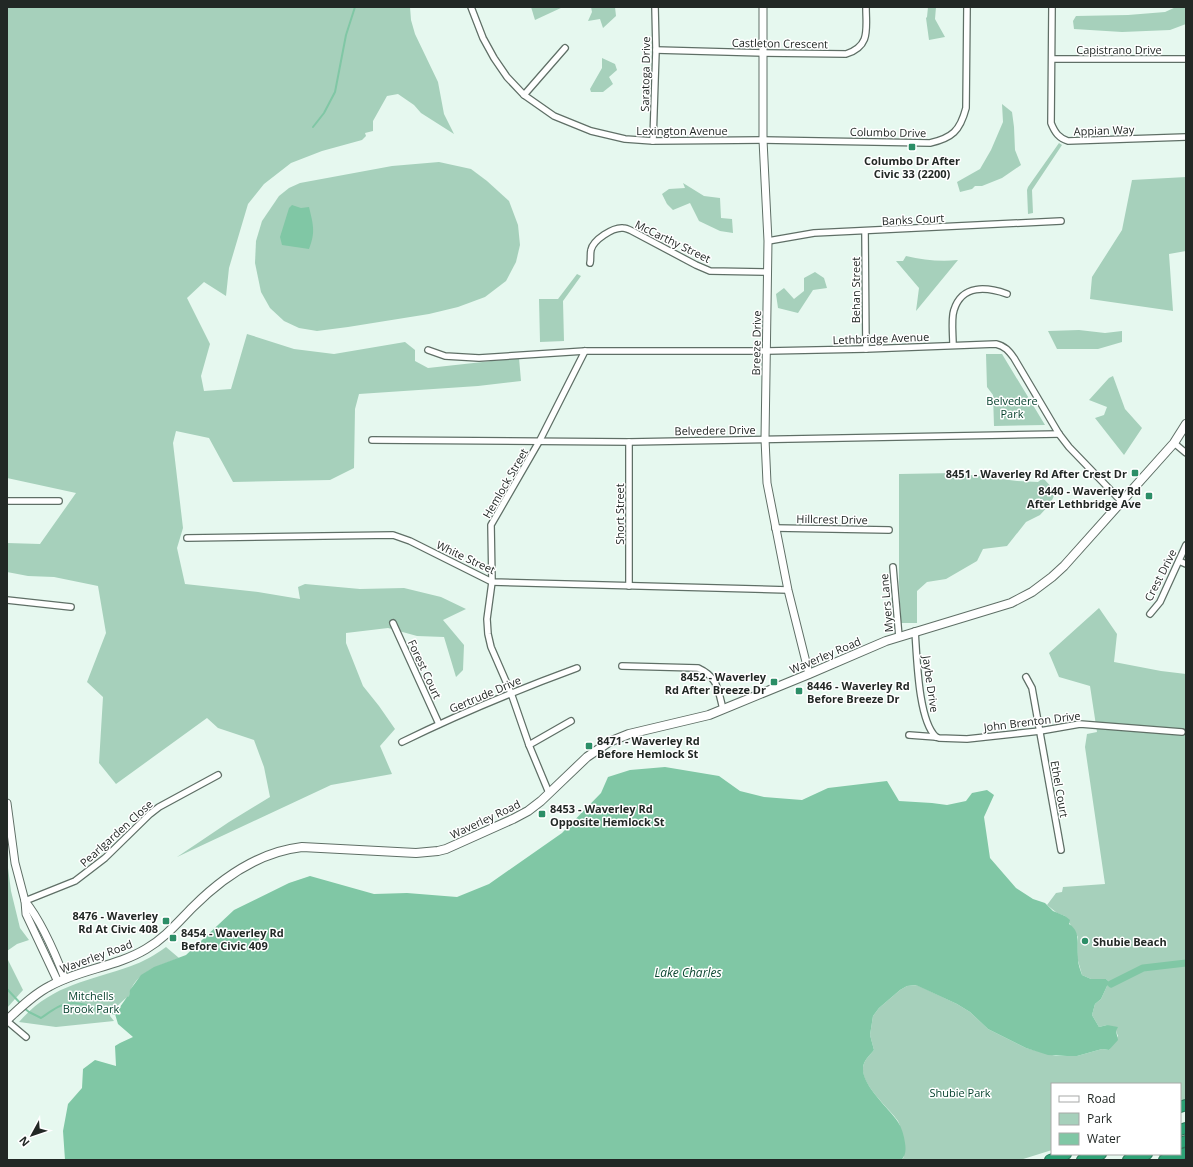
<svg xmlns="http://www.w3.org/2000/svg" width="1193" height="1167" font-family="'Open Sans',sans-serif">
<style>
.green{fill:#a6d0bb}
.water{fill:#80c7a5}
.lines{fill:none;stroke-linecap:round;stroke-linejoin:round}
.stream{stroke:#80c7a5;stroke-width:2}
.canal{stroke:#80c7a5;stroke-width:7}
.minor-casing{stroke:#5f6f66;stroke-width:8}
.tertiary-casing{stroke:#5f6f66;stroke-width:9}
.secondary-casing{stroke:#5f6f66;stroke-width:10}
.motorway-casing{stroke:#2a775a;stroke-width:12}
.minor{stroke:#fff;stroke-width:5.5}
.tertiary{stroke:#fff;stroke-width:7}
.secondary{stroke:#fff;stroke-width:8}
.motorway{stroke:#2ea276;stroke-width:10}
.poi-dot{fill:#2c8e67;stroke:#fff;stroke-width:1.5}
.labels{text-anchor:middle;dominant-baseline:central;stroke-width:3;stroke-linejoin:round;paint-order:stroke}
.street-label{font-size:11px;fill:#222825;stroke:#fff}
.poi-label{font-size:11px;font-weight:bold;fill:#222825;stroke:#fff;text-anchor:start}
.park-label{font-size:11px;fill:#003e29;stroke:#fff}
.water-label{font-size:12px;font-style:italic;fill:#0c4731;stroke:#fff}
</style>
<rect width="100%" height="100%" fill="#e6f8ef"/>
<g class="green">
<path d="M 7,7 L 410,7 L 411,20 L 415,34 L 438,82 L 444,114 L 454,134 L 421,113 L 414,105 L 398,94 L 387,96 L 373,121 L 373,131 L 365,133 L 366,136 L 362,140 L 322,151 L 291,163 L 264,184 L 248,204 L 229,268 L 226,296 L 204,282 L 187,298 L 210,344 L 201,376 L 204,391 L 231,389 L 247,334 L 294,349 L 334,354 L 405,342 L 415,350 L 415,361 L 428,368 L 519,358 L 521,381 L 478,386 L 359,394 L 355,409 L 354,468 L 330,480 L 233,482 L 209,438 L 176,431 L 173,443 L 183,528 L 177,548 L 185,584 L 258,592 L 300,599 L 298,587 L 305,584 L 360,589 L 404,588 L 441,597 L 466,609 L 443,620 L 464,645 L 463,670 L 456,677 L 444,637 L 417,636 L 388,628 L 346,633 L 346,643 L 363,686 L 379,706 L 395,729 L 380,746 L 392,774 L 331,785 L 177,857 L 229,822 L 270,797 L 264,767 L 254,740 L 218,728 L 207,718 L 116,784 L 99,763 L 103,697 L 87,682 L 106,633 L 98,586 L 54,577 L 28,576 L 7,572 L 7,543 L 40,544 L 76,493 L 7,478 Z"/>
<path d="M 531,7 L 563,7 L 535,20 Z"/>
<path d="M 591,7 L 615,7 L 616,16 L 603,28 L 600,19 L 588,21 L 592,12 Z"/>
<path d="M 928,7 L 936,7 L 935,19 L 945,37 L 929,40 L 926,18 L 927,17 Z"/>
<path d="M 1176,7 L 1186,7 L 1186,24 L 1170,30 L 1122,32 L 1074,29 L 1073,21 L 1076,16 L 1128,15 L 1165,12 Z"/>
<path d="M 602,58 L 615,64 L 617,70 L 609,77 L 613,84 L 603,92 L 591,92 L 590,89 L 602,68 Z"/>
<path d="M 1002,104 L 1012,112 L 1014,127 L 1015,150 L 1021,165 L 1002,178 L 982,186 L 975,186 L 972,189 L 960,192 L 957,182 L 980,169 L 991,150 L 1003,122 Z"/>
<path d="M 1059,143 L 1062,145 L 1032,190 L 1033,213 L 1028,214 L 1027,190 L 1028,187 Z"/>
<path d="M 439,162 L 471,169 L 487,181 L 509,201 L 518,225 L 520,245 L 516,262 L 506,281 L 485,297 L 458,307 L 429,314 L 348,327 L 317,331 L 299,328 L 284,321 L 270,308 L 261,292 L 255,263 L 256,241 L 262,221 L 279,196 L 289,188 L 300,183 L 392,166 Z"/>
<path d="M 1186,177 L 1186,251 L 1169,254 L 1173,311 L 1090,299 L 1092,277 L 1122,230 L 1132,180 Z"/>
<path d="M 683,183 L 704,196 L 720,198 L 721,218 L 732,219 L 733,233 L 720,231 L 699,221 L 690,203 L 673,210 L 667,204 L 662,194 L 669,189 L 685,188 Z"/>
<path d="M 906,256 C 923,260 941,262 958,260 L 916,311 L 919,288 L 896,261 L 903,261 Z"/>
<path d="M 815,272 L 824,278 L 827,288 L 813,290 L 798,313 L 778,308 L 776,294 L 784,288 L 794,299 L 804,291 L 804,278 Z"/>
<path d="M 577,274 L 581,276 L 563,301 L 564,341 L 540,342 L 539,299 L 558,299 Z"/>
<path d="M 1079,330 L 1105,333 L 1122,331 L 1122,342 L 1098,349 L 1057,349 L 1048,331 Z"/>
<path d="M 986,354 L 1002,354 L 1045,425 L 994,426 L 993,395 L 987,387 Z"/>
<path d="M 1113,376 L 1125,409 L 1142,428 L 1124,455 L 1095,418 L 1104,415 L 1107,407 L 1089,400 L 1109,378 Z"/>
<path d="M 955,473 L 1017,481 L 1038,482 L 1043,478 L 1056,492 L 1050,504 L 1040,515 L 1026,522 L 1007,546 L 983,549 L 977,561 L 946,579 L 927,582 L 917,591 L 917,623 L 901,623 L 899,583 L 899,474 Z"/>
<path d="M 1099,608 L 1117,634 L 1114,662 L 1161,671 L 1186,674 L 1186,1109 L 1180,1111 L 1180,1084 L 1052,1084 L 1052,1150 L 1020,1160 L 1000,1160 L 999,1159 L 996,1160 L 901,1160 L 904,1157 C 903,1148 902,1128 898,1121 C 889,1108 861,1085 863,1068 C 863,1061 870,1055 874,1050 L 870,1035 L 873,1016 L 879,1008 L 900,990 L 907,986 L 917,985 L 957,1004 L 970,1012 L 988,1029 L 1026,1048 L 1056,1056 L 1077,1056 L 1102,1049 L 1109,1050 L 1118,1036 L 1116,1031 L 1107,1025 L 1099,1027 L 1092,1015 L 1095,1004 L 1101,999 L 1107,986 L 1110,984 L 1106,979 L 1091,979 L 1082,975 L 1077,957 L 1078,937 L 1065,916 L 1057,913 L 1047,905 L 1056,893 L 1062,892 L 1063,887 L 1105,884 L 1085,747 L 1087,734 L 1097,732 L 1090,686 L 1059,677 L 1049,653 Z"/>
<path d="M 7,860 L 11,891 L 20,928 L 29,940 L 17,944 L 7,951 Z"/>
<path d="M 166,947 L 179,958 C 159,966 134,972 129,996 C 122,1000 118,1007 111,1011 L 110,1016 L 114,1021 L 56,1027 L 19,1022 C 52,984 87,982 131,966 C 143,962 155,955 166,947 Z"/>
<path d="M 7,958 L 23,990 L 7,1008 Z"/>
</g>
<g class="water">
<path d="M 292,205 L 301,208 L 309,207 C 313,224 316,232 309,249 L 282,245 L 280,237 L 289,208 Z"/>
<path d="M 665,767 L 719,776 L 740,791 L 764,797 L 802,800 L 828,788 L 887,781 L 899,801 L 932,803 L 947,805 L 966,801 L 972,793 L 987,790 L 994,795 L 984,817 L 990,858 L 1016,888 L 1033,899 L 1045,903 L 1053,911 L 1065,916 L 1070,920 L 1069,924 C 1082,932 1076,946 1078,959 C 1078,964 1080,969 1082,975 L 1091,979 L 1106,979 L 1111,984 L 1107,986 L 1101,999 L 1095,1004 L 1092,1015 L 1099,1027 L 1107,1025 L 1118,1027 L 1116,1031 L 1118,1040 L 1109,1050 L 1102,1049 L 1077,1056 L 1067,1056 L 1048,1055 L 1026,1048 L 988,1029 L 970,1012 L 957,1004 L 916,985 L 907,986 L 900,990 L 879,1008 L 873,1016 L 870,1035 L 874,1050 C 870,1055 863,1061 863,1068 C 862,1086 889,1108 898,1122 C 902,1128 904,1136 905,1143 C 906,1149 906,1156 901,1160 L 65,1160 L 63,1131 L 68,1104 L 82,1088 L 83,1069 L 95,1060 L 116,1066 L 115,1046 L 120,1043 L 133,1037 L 118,1024 L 115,1014 L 127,997 L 129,996 L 130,990 L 141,975 L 154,967 L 186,955 L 234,910 L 289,883 L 310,876 L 374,894 L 407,893 L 457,897 L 489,884 L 562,833 L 601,793 L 608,777 L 630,770 Z"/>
</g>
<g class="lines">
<g class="stream">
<path d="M 313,127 L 324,113 L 335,92 L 346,35 L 355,7"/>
<path d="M 7,989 L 21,1004"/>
<path d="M 24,1008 L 29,1012 L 41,1018 C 50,1012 61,1003 72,1003 C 83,1002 104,1011 115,1014"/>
</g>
<path class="canal" d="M 1111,984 L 1143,968 L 1186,963"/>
<g class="minor-casing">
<g id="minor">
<path d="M 471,7 L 483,38 L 494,58 L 507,77 L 524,95 L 554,116 L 591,131 L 625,139 L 653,141 L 763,140 L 930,143 C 952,138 960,131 966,108 L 967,7"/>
<path d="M 1052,7 L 1051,123 C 1055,133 1059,138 1068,141 L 1186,137"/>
<path d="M 656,50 L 764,53 L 846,54 C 871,46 866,29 866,7"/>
<path d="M 1052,59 L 1186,59"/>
<path d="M 524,95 L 565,48"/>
<path d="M 653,141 L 656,50 L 655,7"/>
<path d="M 865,231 L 866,349"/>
<path d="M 768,241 L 814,233 L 1061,221"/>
<path d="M 590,263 C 591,259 590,254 591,250 C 593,240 613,227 623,228 C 626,228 630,230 632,231 L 696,265 L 710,271 L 768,272"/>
<path d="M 953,345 C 953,335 951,318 954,310 C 962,284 987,287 1007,294"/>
<path d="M 428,350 L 445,356 L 479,358 L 585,351 L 767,351 L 866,349 L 996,344 C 1005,346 1009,351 1014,358 L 1059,434 L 1069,447 L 1121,501"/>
<path d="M 372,440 L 629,442 L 1059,434"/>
<path d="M 629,442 L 629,586"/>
<path d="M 1174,443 L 1186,453"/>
<path d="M 7,501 L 59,501"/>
<path d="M 775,528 L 889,530"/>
<path d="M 187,538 L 393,535 L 410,541 L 492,582 L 788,590"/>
<path d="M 1179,561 L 1186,564"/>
<path d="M 893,567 L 899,637"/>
<path d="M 7,600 L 71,607"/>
<path d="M 1150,614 L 1160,602 L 1186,545"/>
<path d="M 393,623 L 439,724"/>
<path d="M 915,631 C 917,657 918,720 936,737"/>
<path d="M 622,666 L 698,668 C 718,677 718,690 723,709"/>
<path d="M 1026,677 L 1032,688 L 1061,850"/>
<path d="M 909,735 L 936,737 L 939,738 L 967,739 L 1040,731 L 1080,724 L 1182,732"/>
<path d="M 402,742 C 459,714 517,690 577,668"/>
<path d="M 529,745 L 571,721"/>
<path d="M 549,793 L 529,745 L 511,693 L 491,647 L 488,634 L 487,619 L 492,582 L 491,525 L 540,440 L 585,351"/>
<path d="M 25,901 L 75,881 L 105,858 L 150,814 L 159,807 L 218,775"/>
<path d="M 7,1021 L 26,1037"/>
</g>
</g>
<g class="tertiary-casing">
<g id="tertiary">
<path d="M 763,7 L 763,140 L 768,241 L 765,439 L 767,483 L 788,590 L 809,674"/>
<path d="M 7,803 L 15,863 L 25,901 L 26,914 L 58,982"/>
<path d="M 25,901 C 42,922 55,953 65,979"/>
</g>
</g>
<g class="secondary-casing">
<path id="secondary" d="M 7,1020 C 20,1008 34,994 50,986 C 80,969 116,967 146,949 C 165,938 178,922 193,907 C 224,876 259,852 302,847 L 416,853 L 438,851 L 446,849 L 513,819 L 528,811 L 541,801 L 587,757 L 609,742 L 629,734 L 709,715 L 809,674 L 886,641 L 1011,603 L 1032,592 L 1052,577 L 1064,566 L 1174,443 L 1186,424"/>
</g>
<g class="motorway-casing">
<g id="motorway">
<path d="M 1180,1107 L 1186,1105"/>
<path d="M 1180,1130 L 1186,1128"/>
<path d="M 1180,1143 L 1186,1141"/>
<path d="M 1050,1160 L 1066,1154"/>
<path d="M 1082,1160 L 1101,1154"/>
<path d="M 1128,1160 L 1147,1154"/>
<path d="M 1164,1160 L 1186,1153"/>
</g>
</g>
<use href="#minor" class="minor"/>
<use href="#tertiary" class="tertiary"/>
<use href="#secondary" class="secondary"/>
<use href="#motorway" class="motorway"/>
</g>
<g class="poi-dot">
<rect x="908" y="143" width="8" height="8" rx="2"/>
<rect x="1131" y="469" width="8" height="8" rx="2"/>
<rect x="1145" y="492" width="8" height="8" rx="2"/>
<rect x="770" y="678" width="8" height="8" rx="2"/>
<rect x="795" y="687" width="8" height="8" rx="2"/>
<rect x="585" y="742" width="8" height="8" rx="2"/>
<rect x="538" y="810" width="8" height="8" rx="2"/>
<rect x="162" y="917" width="8" height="8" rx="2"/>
<rect x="169" y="934" width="8" height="8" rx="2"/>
<circle cx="1085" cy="941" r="4"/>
</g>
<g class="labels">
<g class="street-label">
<text transform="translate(780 43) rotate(1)">Castleton Crescent</text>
<text x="1119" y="49">Capistrano Drive</text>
<text transform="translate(645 74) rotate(-89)">Saratoga Drive</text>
<text x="682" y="130">Lexington Avenue</text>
<text transform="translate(1104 130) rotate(-2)">Appian Way</text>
<text transform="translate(888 132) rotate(1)">Columbo Drive</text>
<text transform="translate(913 219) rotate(-3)">Banks Court</text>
<text transform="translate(673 241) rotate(26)">McCarthy Street</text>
<text transform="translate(855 290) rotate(-90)">Behan Street</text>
<text transform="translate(881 338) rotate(-2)">Lethbridge Avenue</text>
<text transform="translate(756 343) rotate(-89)">Breeze Drive</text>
<text transform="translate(715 430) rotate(-1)">Belvedere Drive</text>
<text transform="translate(505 483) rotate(-60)">Hemlock Street</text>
<text transform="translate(619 514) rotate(-90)">Short Street</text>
<text transform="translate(832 519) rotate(1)">Hillcrest Drive</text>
<text transform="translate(466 557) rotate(25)">White Street</text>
<text transform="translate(1160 575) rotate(-63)">Crest Drive</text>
<text transform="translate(886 603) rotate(-95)">Myers Lane</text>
<text transform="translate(825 655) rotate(-23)">Waverley Road</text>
<text transform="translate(425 669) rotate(65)">Forest Court</text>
<text transform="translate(931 684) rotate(82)">Jaybe Drive</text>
<text transform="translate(485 694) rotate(-23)">Gertrude Drive</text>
<text transform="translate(1032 721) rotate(-7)">John Brenton Drive</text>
<text transform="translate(1060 789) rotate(80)">Ethel Court</text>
<text transform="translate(485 819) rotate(-25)">Waverley Road</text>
<text transform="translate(116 833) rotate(-42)">Pearlgarden Close</text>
<text transform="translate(96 956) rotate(-20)">Waverley Road</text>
</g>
<g class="poi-label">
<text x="912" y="160" text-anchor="middle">Columbo Dr After<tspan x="912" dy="13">Civic 33 (2200)</tspan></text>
<text x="1127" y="473" text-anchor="end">8451 - Waverley Rd After Crest Dr</text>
<text x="1141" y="490" text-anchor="end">8440 - Waverley Rd<tspan x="1141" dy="13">After Lethbridge Ave</tspan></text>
<text x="766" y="676" text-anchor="end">8452 - Waverley<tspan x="766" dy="13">Rd After Breeze Dr</tspan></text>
<text x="807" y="685">8446 - Waverley Rd<tspan x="807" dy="13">Before Breeze Dr</tspan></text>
<text x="597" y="740">8471 - Waverley Rd<tspan x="597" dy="13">Before Hemlock St</tspan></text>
<text x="550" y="808">8453 - Waverley Rd<tspan x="550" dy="13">Opposite Hemlock St</tspan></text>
<text x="158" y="915" text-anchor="end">8476 - Waverley<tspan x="158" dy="13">Rd At Civic 408</tspan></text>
<text x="181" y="932">8454 - Waverley Rd<tspan x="181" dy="13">Before Civic 409</tspan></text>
<text x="1093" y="941">Shubie Beach</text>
</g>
<g class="park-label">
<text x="1012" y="400">Belvedere<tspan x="1012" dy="13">Park</tspan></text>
<text x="91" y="995">Mitchells<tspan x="91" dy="13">Brook Park</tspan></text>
<text x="960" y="1092">Shubie Park</text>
</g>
<g class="water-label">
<text x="688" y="972">Lake Charles</text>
</g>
</g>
<rect width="1193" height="1167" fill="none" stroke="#222825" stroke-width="16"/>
<rect x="1051" y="1083" width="130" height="72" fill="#ffffff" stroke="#a7a9a8"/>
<rect x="1059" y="1096" width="20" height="6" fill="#ffffff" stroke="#a7a9a8"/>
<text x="1087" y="1103" font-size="12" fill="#222825">Road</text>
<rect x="1059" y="1113" width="20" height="12" fill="#a6d0bb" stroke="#a7a9a8"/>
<text x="1087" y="1123" font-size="12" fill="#222825">Park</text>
<rect x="1059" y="1133" width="20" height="12" fill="#80c7a5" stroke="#a7a9a8"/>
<text x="1087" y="1143" font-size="12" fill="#222825">Water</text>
<g transform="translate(32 1135) rotate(230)" stroke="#ffffff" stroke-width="3" paint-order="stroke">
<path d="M0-3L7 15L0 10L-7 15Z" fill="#222825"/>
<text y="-6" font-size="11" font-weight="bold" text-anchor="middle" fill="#222825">N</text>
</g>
</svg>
